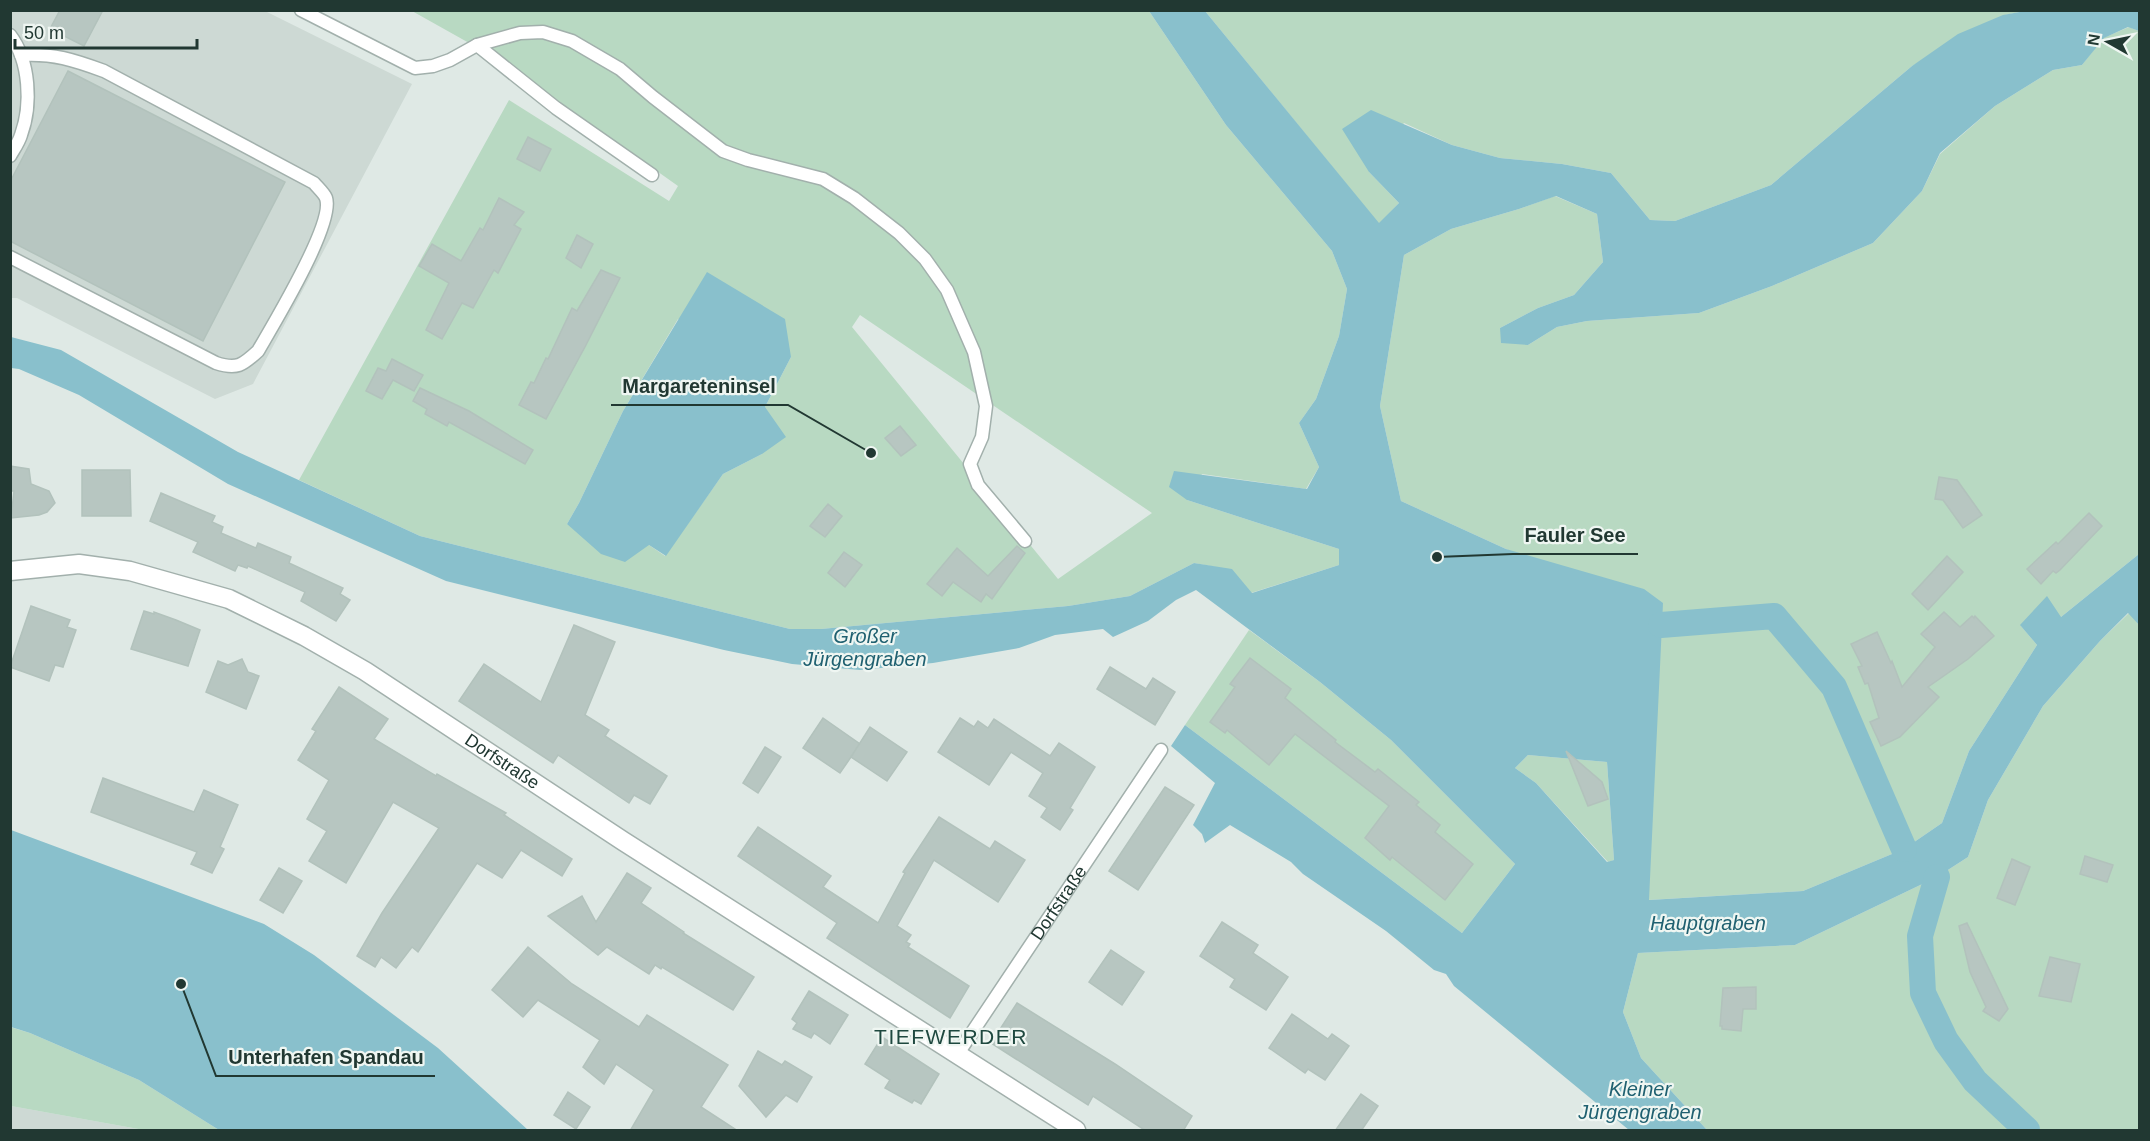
<svg xmlns="http://www.w3.org/2000/svg" width="2150" height="1141" font-family="Arial,sans-serif">
<style>
.built{fill:#cdd9d4}
.green{fill:#b8d9c2;fill-rule:evenodd}
.water{fill:#89c0cc;fill-rule:evenodd}
.lines{fill:none;stroke-linecap:round;stroke-linejoin:round}
.canal{stroke:#89c0cc;stroke-width:26}
.building{fill:#b7c6c1;stroke:#b2c2bc;stroke-width:1.5}
.service-casing{stroke:#a2b0ac;stroke-width:15}
.minor-casing{stroke:#a2b0ac;stroke-width:21}
.service{stroke:#fff;stroke-width:12}
.minor{stroke:#fff;stroke-width:18}
.labels{text-anchor:middle;dominant-baseline:central;stroke-width:4.5;stroke-linejoin:round;paint-order:stroke}
.street-label{font-size:18px;fill:#213832;stroke:#eff6f2}
.water-label{font-size:20px;font-style:italic;fill:#1f6070;stroke:#eff6f2}
.quarter-label{font-size:21px;letter-spacing:1.5px;fill:#1e483f;stroke:#eff6f2}
.leader{fill:none;stroke:#213832;stroke-width:2}
.callout-dot{fill:#213832;stroke:#eff6f2;stroke-width:2}
.callout-label{font-size:20px;text-anchor:middle;font-weight:bold;fill:#213832;stroke:#eff6f2;stroke-width:4.5;stroke-linejoin:round;paint-order:stroke}
</style>
<rect width="100%" height="100%" fill="#dfe9e5"/>
<g class="built">
<path d="M 11,11 L 265,11 L 412,84 L 253,384 L 215,399 L 17,298 L 11,298 Z"/>
<path d="M 11,1106 L 144,1130 L 11,1130 Z"/>
</g>
<g class="green">
<path d="M 412,11 L 1149,11 L 1226,125 L 1332,251 L 1347,289 L 1339,336 L 1316,399 L 1299,423 L 1319,467 L 1306,489 L 1202,474 L 1187,500 L 1339,549 L 1339,565 L 1251,593 L 1232,570 L 1194,563 L 1130,596 L 1068,606 L 821,629 L 790,629 L 420,536 L 299,480 L 509,100 L 669,201 L 678,186 L 503,62 ZM 860,315 L 1152,513 L 1058,579 L 852,327 ZM 678,319 L 791,357 L 765,407 L 762,454 L 723,474 L 665,556 L 649,545 L 567,524 L 579,503 L 623,411 Z"/>
<path d="M 1205,11 L 2025,11 L 2005,15 L 1912,66 L 1771,185 L 1675,221 L 1650,220 L 1611,173 L 1562,164 L 1500,158 L 1452,145 L 1404,123 L 1369,172 L 1399,203 L 1379,224 Z"/>
<path d="M 2129,27 L 2139,31 L 2139,554 L 2061,617 L 2021,626 L 2037,645 L 1969,751 L 1942,823 L 1904,849 L 1803,891 L 1648,900 L 1661,625 L 1506,549 L 1401,501 L 1380,406 L 1404,255 L 1451,229 L 1519,209 L 1555,196 L 1597,214 L 1603,262 L 1574,295 L 1538,308 L 1500,328 L 1528,345 L 1557,327 L 1587,321 L 1699,313 L 1772,286 L 1873,243 L 1922,191 L 1940,154 L 1995,106 L 2053,70 L 2082,65 L 2103,38 Z"/>
<path d="M 2129,613 L 2139,625 L 2139,1130 L 1707,1130 L 1641,1058 L 1623,1012 L 1638,953 L 1795,945 L 1937,877 L 1968,857 L 1988,800 L 2043,706 L 2100,641 Z"/>
<path d="M 1249,630 L 1320,682 L 1391,740 L 1515,864 L 1462,933 L 1185,725 Z"/>
<path d="M 1528,755 L 1607,762 L 1614,860 L 1608,862 L 1536,783 L 1515,768 Z"/>
<path d="M 10,1027 L 30,1033 L 139,1080 L 219,1130 L 144,1130 L 11,1106 Z"/>
</g>
<g class="water">
<path d="M 1149,11 L 1205,11 L 1379,223 L 1399,203 L 1369,172 L 1342,129 L 1371,110 L 1452,145 L 1500,158 L 1562,164 L 1611,173 L 1650,220 L 1675,221 L 1771,185 L 1912,66 L 1958,34 L 2003,15 L 2025,11 L 2139,11 L 2139,31 L 2128,27 L 2104,38 L 2082,65 L 2053,70 L 1995,106 L 1940,153 L 1922,191 L 1873,243 L 1772,286 L 1699,313 L 1587,321 L 1557,327 L 1528,345 L 1501,343 L 1500,328 L 1538,308 L 1574,295 L 1603,262 L 1597,214 L 1556,196 L 1519,209 L 1451,229 L 1404,255 L 1380,406 L 1401,501 L 1506,549 L 1644,589 L 1663,603 L 1649,900 L 1803,891 L 1904,849 L 1942,823 L 1969,751 L 2037,645 L 2020,625 L 2047,596 L 2061,617 L 2139,554 L 2140,606 L 2138,608 L 2139,611 L 2139,625 L 2128,613 L 2100,641 L 2043,706 L 1988,800 L 1968,857 L 1937,877 L 1795,945 L 1638,953 L 1623,1012 L 1641,1058 L 1707,1130 L 1629,1130 L 1454,986 L 1446,974 L 1434,970 L 1386,931 L 1303,874 L 1291,862 L 1230,825 L 1205,843 L 1202,834 L 1193,825 L 1215,783 L 1171,746 L 1185,725 L 1462,933 L 1515,864 L 1391,740 L 1320,682 L 1196,590 L 1176,600 L 1148,621 L 1113,637 L 1103,629 L 1055,635 L 1019,648 L 933,663 L 860,670 L 792,664 L 724,650 L 446,581 L 228,484 L 79,395 L 19,369 L 11,368 L 11,337 L 61,350 L 238,452 L 420,536 L 790,629 L 821,629 L 1068,606 L 1130,596 L 1194,563 L 1232,569 L 1252,593 L 1339,565 L 1339,549 L 1187,500 L 1169,487 L 1174,471 L 1307,489 L 1319,467 L 1299,423 L 1316,399 L 1339,336 L 1347,289 L 1332,251 L 1226,125 ZM 1528,755 L 1607,762 L 1614,860 L 1607,862 L 1536,783 L 1515,768 Z"/>
<path d="M 707,272 L 785,319 L 791,357 L 765,407 L 786,437 L 762,454 L 723,474 L 666,556 L 649,545 L 625,562 L 601,554 L 567,524 L 579,503 L 623,411 Z"/>
<path d="M 11,830 L 264,924 L 314,955 L 438,1048 L 528,1130 L 219,1130 L 139,1080 L 30,1033 L 11,1027 Z"/>
</g>
<g class="lines">
<g class="canal">
<path d="M 1661,625 L 1774,616 L 1834,687 L 1904,849"/>
<path d="M 1937,877 L 1920,936 L 1923,993 L 1946,1041 L 1975,1081 L 2027,1130"/>
</g>
</g>
<g class="building">
<path d="M 60,10 L 103,10 L 84,46 L 50,29 Z"/>
<path d="M 68,71 L 285,182 L 203,341 L 10,241 L 10,182 Z"/>
<path d="M 528,137 L 551,149 L 540,171 L 517,159 Z"/>
<path d="M 499,198 L 524,212 L 514,225 L 521,229 L 498,273 L 494,270 L 473,308 L 462,303 L 442,339 L 426,330 L 449,283 L 419,266 L 432,244 L 461,261 L 480,228 L 483,230 Z"/>
<path d="M 577,235 L 593,244 L 581,268 L 566,258 Z"/>
<path d="M 601,270 L 620,278 L 586,345 L 546,419 L 519,405 L 531,382 L 534,383 L 546,358 L 548,359 L 572,308 L 577,311 Z"/>
<path d="M 392,359 L 423,375 L 414,391 L 393,380 L 382,399 L 366,391 L 378,368 L 386,371 Z"/>
<path d="M 420,388 L 469,411 L 533,450 L 525,464 L 449,422 L 447,426 L 425,414 L 427,409 L 413,401 Z"/>
<path d="M 900,426 L 916,445 L 901,456 L 885,438 Z"/>
<path d="M 10,466 L 29,469 L 31,484 L 49,491 L 55,503 L 47,512 L 39,515 L 11,518 L 14,491 L 10,491 Z"/>
<path d="M 82,470 L 130,470 L 131,516 L 82,516 Z"/>
<path d="M 1939,477 L 1957,480 L 1982,515 L 1963,528 L 1943,500 L 1935,499 Z"/>
<path d="M 161,493 L 215,516 L 212,522 L 223,527 L 221,533 L 256,548 L 258,543 L 291,557 L 289,563 L 343,588 L 340,594 L 350,600 L 336,621 L 301,601 L 305,592 L 248,566 L 247,568 L 238,565 L 235,571 L 193,552 L 198,542 L 150,521 Z"/>
<path d="M 828,504 L 842,516 L 825,537 L 810,526 Z"/>
<path d="M 2089,513 L 2102,526 L 2060,570 L 2056,573 L 2053,571 L 2041,584 L 2027,569 L 2056,542 L 2058,544 Z"/>
<path d="M 1017,546 L 1025,553 L 992,599 L 986,594 L 981,602 L 953,582 L 942,596 L 927,584 L 957,548 L 988,576 Z"/>
<path d="M 844,552 L 862,565 L 845,587 L 828,573 Z"/>
<path d="M 1947,556 L 1963,572 L 1928,610 L 1912,594 Z"/>
<path d="M 31,606 L 70,620 L 67,627 L 76,630 L 63,667 L 55,665 L 49,681 L 10,667 Z"/>
<path d="M 144,611 L 154,614 L 154,612 L 176,620 L 200,630 L 188,666 L 131,649 Z"/>
<path d="M 1944,612 L 1960,627 L 1972,616 L 1974,618 L 1975,616 L 1994,636 L 1968,659 L 1928,687 L 1939,697 L 1900,737 L 1881,746 L 1870,722 L 1879,718 L 1868,683 L 1865,684 L 1858,667 L 1862,666 L 1851,644 L 1877,632 L 1891,663 L 1892,661 L 1902,687 L 1935,647 L 1921,634 Z"/>
<path d="M 574,625 L 615,642 L 585,715 L 609,730 L 605,736 L 667,776 L 650,804 L 634,795 L 629,803 L 558,755 L 553,763 L 459,701 L 484,664 L 541,702 Z"/>
<path d="M 1250,658 L 1291,689 L 1285,698 L 1336,740 L 1335,742 L 1375,772 L 1378,769 L 1419,802 L 1416,805 L 1440,825 L 1435,832 L 1473,864 L 1445,900 L 1392,857 L 1390,860 L 1365,838 L 1389,806 L 1295,734 L 1269,765 L 1227,730 L 1225,733 L 1210,722 L 1235,687 L 1230,684 Z"/>
<path d="M 242,659 L 248,672 L 259,676 L 246,709 L 206,692 L 218,661 L 228,665 Z"/>
<path d="M 1110,667 L 1146,689 L 1153,678 L 1175,692 L 1155,725 L 1097,689 Z"/>
<path d="M 339,687 L 388,719 L 374,739 L 436,776 L 437,774 L 506,813 L 504,815 L 572,859 L 562,876 L 521,850 L 502,878 L 477,863 L 418,952 L 412,947 L 396,968 L 381,957 L 375,967 L 357,956 L 382,913 L 439,828 L 393,802 L 346,883 L 309,861 L 327,831 L 307,819 L 329,780 L 298,760 L 316,731 L 312,729 Z"/>
<path d="M 823,718 L 860,744 L 840,773 L 803,748 Z"/>
<path d="M 960,718 L 974,727 L 978,721 L 988,728 L 994,719 L 1050,756 L 1059,743 L 1095,767 L 1070,808 L 1073,810 L 1060,830 L 1041,817 L 1047,808 L 1029,796 L 1043,773 L 1011,752 L 989,785 L 938,752 Z"/>
<path d="M 870,727 L 907,752 L 887,781 L 851,757 Z"/>
<path d="M 765,747 L 781,757 L 758,793 L 743,783 Z"/>
<path d="M 1566,751 L 1602,782 L 1608,799 L 1588,806 Z"/>
<path d="M 103,778 L 194,812 L 204,790 L 238,805 L 220,847 L 224,849 L 212,873 L 191,864 L 197,852 L 91,812 Z"/>
<path d="M 1165,787 L 1194,805 L 1138,890 L 1109,871 Z"/>
<path d="M 939,817 L 990,849 L 995,841 L 1025,860 L 998,902 L 934,860 L 897,926 L 911,935 L 906,942 L 910,944 L 908,947 L 969,986 L 950,1018 L 827,938 L 837,923 L 738,856 L 758,827 L 831,876 L 823,887 L 878,923 L 905,873 L 903,872 Z"/>
<path d="M 2085,856 L 2113,865 L 2107,882 L 2080,874 Z"/>
<path d="M 2012,859 L 2030,867 L 2015,905 L 1997,898 Z"/>
<path d="M 279,868 L 302,881 L 283,913 L 260,900 Z"/>
<path d="M 627,873 L 651,888 L 641,903 L 684,932 L 683,933 L 754,977 L 733,1010 L 662,967 L 661,969 L 655,965 L 649,974 L 607,947 L 598,955 L 548,916 L 582,896 L 596,922 Z"/>
<path d="M 1222,922 L 1258,945 L 1253,953 L 1288,977 L 1266,1010 L 1230,987 L 1235,979 L 1200,956 Z"/>
<path d="M 1967,923 L 2008,1009 L 1999,1021 L 1983,1011 L 1986,1007 L 1970,972 L 1959,926 Z"/>
<path d="M 528,947 L 572,984 L 639,1027 L 647,1015 L 728,1065 L 701,1107 L 738,1131 L 630,1131 L 654,1090 L 616,1064 L 604,1084 L 583,1067 L 600,1040 L 538,1000 L 523,1017 L 492,990 Z"/>
<path d="M 1111,950 L 1144,972 L 1122,1005 L 1089,982 Z"/>
<path d="M 2050,957 L 2080,964 L 2071,1002 L 2039,996 Z"/>
<path d="M 1756,987 L 1756,1009 L 1743,1009 L 1741,1031 L 1722,1029 L 1722,1026 L 1720,1026 L 1723,988 Z"/>
<path d="M 809,991 L 848,1015 L 830,1044 L 814,1033 L 811,1038 L 793,1029 L 797,1023 L 792,1019 Z"/>
<path d="M 1017,1003 L 1115,1064 L 1192,1116 L 1183,1131 L 1146,1131 L 1093,1096 L 1088,1105 L 991,1043 Z"/>
<path d="M 1292,1014 L 1328,1039 L 1332,1034 L 1349,1046 L 1325,1080 L 1308,1069 L 1305,1073 L 1269,1048 Z"/>
<path d="M 882,1037 L 939,1074 L 921,1104 L 914,1100 L 912,1103 L 885,1088 L 890,1080 L 865,1064 Z"/>
<path d="M 758,1051 L 782,1065 L 785,1061 L 812,1077 L 797,1102 L 786,1095 L 766,1117 L 739,1086 Z"/>
<path d="M 568,1092 L 590,1107 L 576,1129 L 554,1115 Z"/>
<path d="M 1361,1094 L 1378,1106 L 1361,1131 L 1335,1131 Z"/>
</g>
<g class="lines">
<g class="service-casing">
<g id="service">
<path d="M 301,10 L 415,68 L 433,66 L 450,60 L 477,45 L 520,33 L 543,32 L 572,41 L 620,69 L 653,97 L 723,151 L 748,160 L 823,179 L 854,198 L 899,233 L 925,259 L 947,290 L 974,352 L 986,406 L 982,437 L 970,464 L 978,485 L 1025,541"/>
<path d="M 10,35 C 30,61 32,105 21,135 C 19,142 14,149 10,156"/>
<path d="M 477,45 L 556,108 L 652,175"/>
<path d="M 10,257 L 216,363 C 237,370 243,365 258,351 C 273,325 335,223 326,198 C 324,193 317,187 314,183 L 104,71 C 74,60 53,53 21,55"/>
<path id="s1" d="M 957,1055 L 1161,750"/>
</g>
</g>
<g class="minor-casing">
<g id="minor">
<path id="s2" d="M 10,571 L 79,564 L 130,571 L 229,599 L 304,636 L 365,671 L 623,841 L 1076,1130"/>
</g>
</g>
<use href="#service" class="service"/>
<use href="#minor" class="minor"/>
</g>
<g class="labels">
<g class="street-label">
<text stroke="none"><textPath href="#s2" startOffset="542">Dorfstraße</textPath></text>
<text stroke="none"><textPath href="#s1" startOffset="183">Dorfstraße</textPath></text>
</g>
<g class="water-label">
<text x="865" y="636">Großer<tspan x="865" dy="23">Jürgengraben</tspan></text>
<text x="1708" y="923">Hauptgraben</text>
<text x="1640" y="1089">Kleiner<tspan x="1640" dy="23">Jürgengraben</tspan></text>
</g>
<g class="quarter-label">
<text x="951" y="1036">TIEFWERDER</text>
</g>
</g>
<path class="leader" d="M871 453L788 405H611M1437 557L1513 554H1638M181 984L216 1076H435"/>
<g class="callout-dot">
<circle cx="871" cy="453" r="6"/>
<circle cx="1437" cy="557" r="6"/>
<circle cx="181" cy="984" r="6"/>
</g>
<g class="callout-label">
<text x="699" y="393">Margareteninsel</text>
<text x="1575" y="542">Fauler See</text>
<text x="326" y="1064">Unterhafen Spandau</text>
</g>
<rect width="2150" height="1141" fill="none" stroke="#213832" stroke-width="24"/>
<g transform="translate(2108 42) rotate(279)" stroke="#eff6f2" stroke-width="4.5" paint-order="stroke">
<path d="M0-4.5L10 22L0 15L-10 22Z" fill="#213832"/>
<text y="-9" font-size="16" font-weight="bold" text-anchor="middle" fill="#213832">N</text>
</g>
<path d="M15 39v9h182v-9" fill="none" stroke="#213832" stroke-width="3"/>
<text x="24" y="39" font-size="18" fill="#213832" stroke="#eff6f2" stroke-width="4.5" paint-order="stroke">50 m</text>
</svg>
